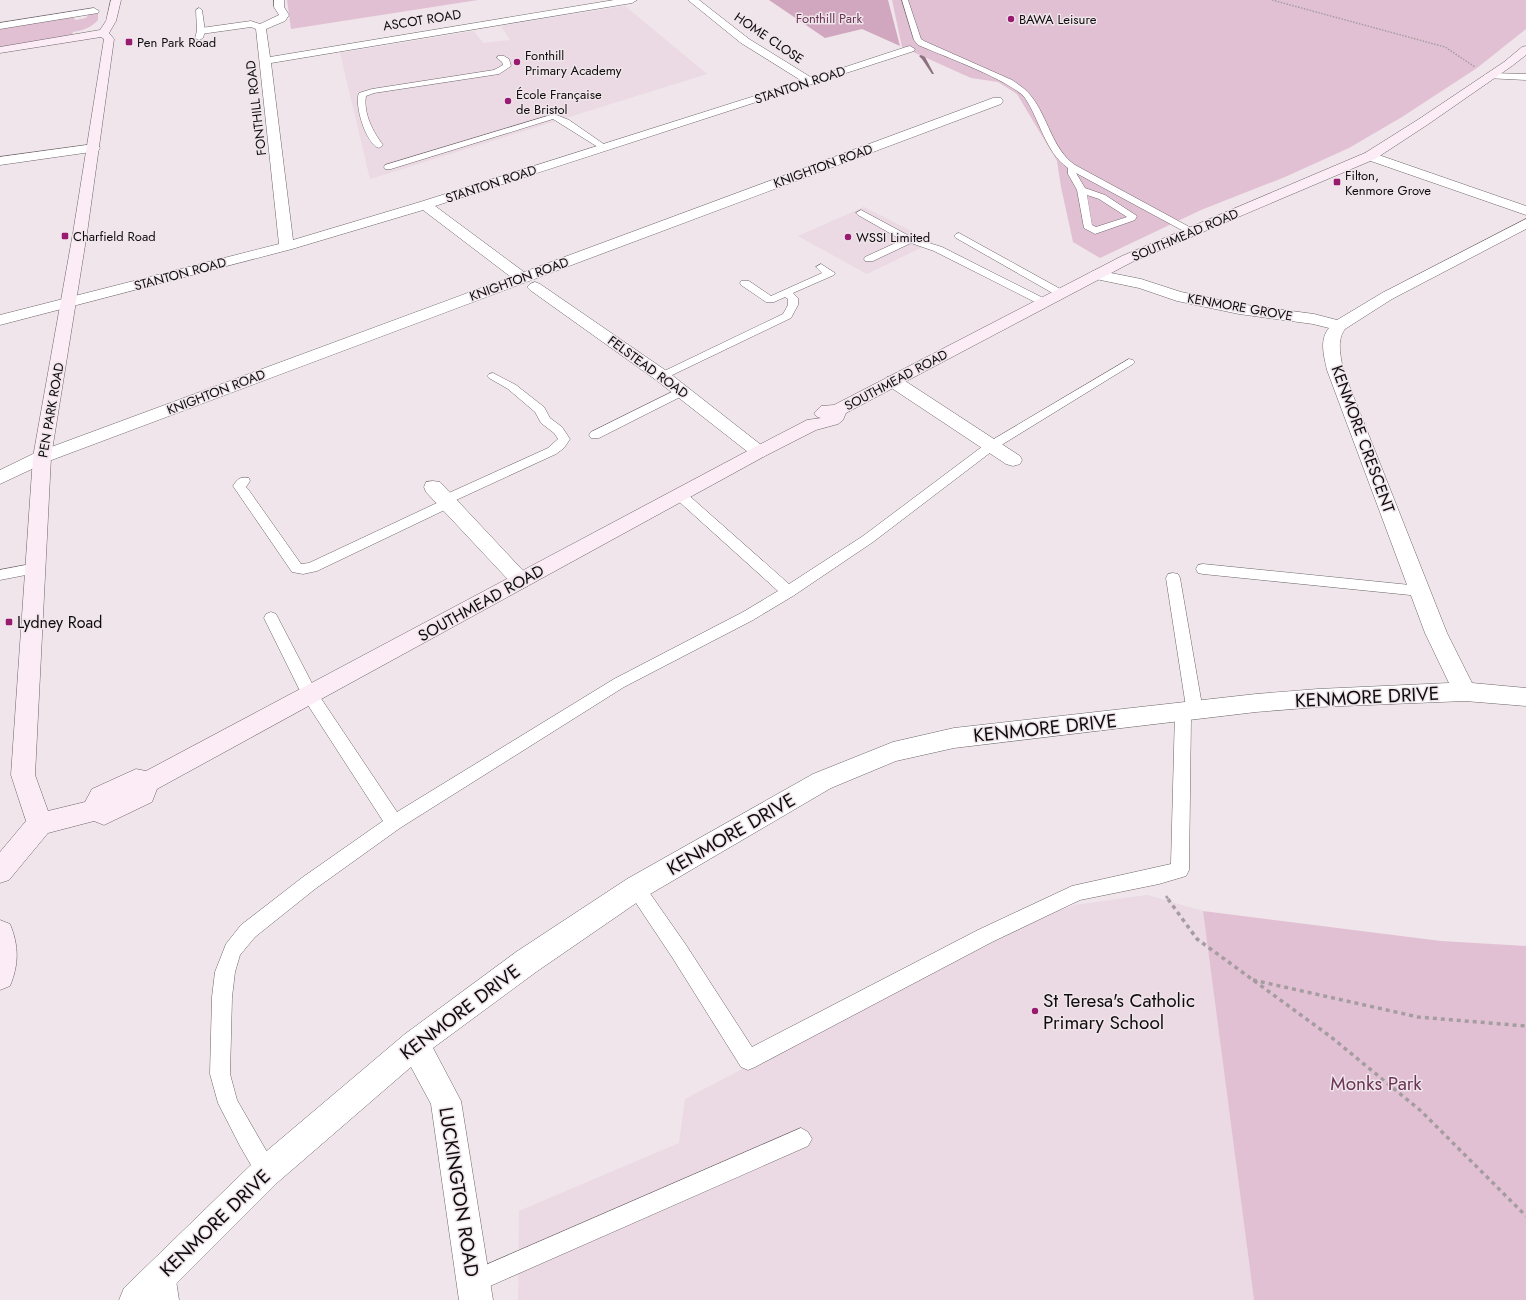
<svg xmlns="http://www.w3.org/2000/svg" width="1526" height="1300" font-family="Jost,sans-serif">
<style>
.built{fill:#ebd9e3}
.green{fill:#e2c0d3}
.forest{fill:#d0a7be}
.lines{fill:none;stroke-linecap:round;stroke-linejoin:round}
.stream{fill:#8e7181;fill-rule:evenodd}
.lane-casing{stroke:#6d6569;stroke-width:1}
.street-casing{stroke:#6d6569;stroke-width:1}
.secondary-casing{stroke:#6d6569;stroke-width:1}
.path-far2{stroke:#a49da0;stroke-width:1.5;stroke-dasharray:1.5 1.5;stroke-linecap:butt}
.path-far1{stroke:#a49da0;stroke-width:2.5;stroke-dasharray:3 3;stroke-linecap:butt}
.path{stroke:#a49da0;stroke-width:3.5;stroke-dasharray:4 4;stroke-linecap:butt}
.lane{fill:#fff;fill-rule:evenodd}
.street{fill:#fff;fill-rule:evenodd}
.secondary{fill:#fcecf5;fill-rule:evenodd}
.poi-dot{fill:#981a71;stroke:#efe5ea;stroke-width:1.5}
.labels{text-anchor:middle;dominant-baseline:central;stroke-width:3;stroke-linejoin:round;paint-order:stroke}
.far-park-label{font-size:13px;fill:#6a3556;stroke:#efe5ea}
.far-poi-label{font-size:13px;fill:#0f0c0d;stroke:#efe5ea;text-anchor:start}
.far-street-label{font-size:13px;fill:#0f0c0d;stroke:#efe5ea}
.street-label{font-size:16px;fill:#0f0c0d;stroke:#efe5ea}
.poi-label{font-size:16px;fill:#0f0c0d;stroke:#efe5ea;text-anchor:start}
.near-street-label{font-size:19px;fill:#0f0c0d;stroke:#efe5ea}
.near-poi-label{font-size:19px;fill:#0f0c0d;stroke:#efe5ea;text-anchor:start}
.near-park-label{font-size:19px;fill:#6a3556;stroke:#efe5ea}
</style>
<rect width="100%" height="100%" fill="#efe5ea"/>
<g class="built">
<path d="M 625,6 L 707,74 L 370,179 L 340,53 L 474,31 L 483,43 L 510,40 L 501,26 Z"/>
<path d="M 864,207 L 933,242 L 867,274 L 798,236 Z"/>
<path d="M 1147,895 L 1203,911 L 1254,1300 L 518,1300 L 519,1211 L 679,1143 L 685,1099 L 1022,923 L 1075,905 Z"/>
</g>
<g class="green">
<path d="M 287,0 L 478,0 L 291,29 Z"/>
<path d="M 892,0 L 1526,0 L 1526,29 L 1477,68 L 1402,117 L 1349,148 L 1285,177 L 1201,210 L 1100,258 L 1073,242 L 1061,187 L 1057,161 L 1017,94 L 998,82 L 971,78 L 902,47 Z"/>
<path d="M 98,13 L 98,20 C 91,28 83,30 73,32 L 72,35 L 0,47 L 0,28 L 72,17 L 76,20 L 86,18 L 89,14 Z"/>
<path d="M 1203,911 L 1441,941 L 1526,946 L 1526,1300 L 1254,1300 Z"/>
</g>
<path class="forest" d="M 769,0 L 888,0 L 900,46 L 862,29 L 825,38 Z"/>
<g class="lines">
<path class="stream" d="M 921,55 L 925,57 L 934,74 L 932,74 L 922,59 L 919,56 Z"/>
<g class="lane-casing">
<g id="lane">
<path d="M 902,0 L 908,0 L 921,39 L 924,41 L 1012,80 C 1019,85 1026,89 1031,96 C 1048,117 1052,149 1075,165 L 1195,230 L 1197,232 L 1195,234 L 1189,234 L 1076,173 L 1085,188 L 1105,195 L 1137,216 L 1135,220 L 1095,234 L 1084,228 L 1077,190 L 1068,174 L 1068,168 C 1045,152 1040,120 1025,98 C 1012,81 941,55 918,45 L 914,40 ZM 1087,195 L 1099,199 L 1127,217 L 1096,227 L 1092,225 Z"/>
<path d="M 199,8 L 202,10 L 205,31 L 203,38 L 199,40 L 195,38 L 197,31 L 196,10 Z"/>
<path d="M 498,56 L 504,56 L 509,59 L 511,66 L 499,74 L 374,93 L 366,96 C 363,113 373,132 383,145 L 379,148 C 366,144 354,105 359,93 L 372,89 L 494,70 L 503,65 L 502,62 L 497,58 Z"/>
<path d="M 554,114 L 569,120 L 608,147 L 607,149 L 601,149 L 553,119 L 391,169 L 385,169 L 384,167 L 385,165 Z"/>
<path d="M 861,210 L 913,238 L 942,247 L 1047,300 L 1048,302 L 1043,305 L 1039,304 L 934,251 L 911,243 L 873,261 L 865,261 L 864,259 L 865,257 L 902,240 L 858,215 L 856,213 Z"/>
<path d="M 959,233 L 1064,291 L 1065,293 L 1060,296 L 1056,295 L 956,238 L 954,236 L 956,234 Z"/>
<path d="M 821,264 L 835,273 L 834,275 L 793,293 L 798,298 L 798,305 L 791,318 L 666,378 L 658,378 L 656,376 L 658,374 L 783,314 L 788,305 L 788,299 L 785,297 L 774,302 L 766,302 L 741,285 L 740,283 L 741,281 L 749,281 L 771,296 L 822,273 L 816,267 Z"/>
<path d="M 1129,359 L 1133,360 L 1135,362 L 1133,364 L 995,449 L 873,542 L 793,596 L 753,620 L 624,687 L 400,828 L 315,889 L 255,937 L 240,955 L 235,972 L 232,997 L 230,1074 L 237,1100 L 278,1171 L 275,1179 L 267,1182 L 259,1179 L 240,1146 L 218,1103 L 210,1074 L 212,997 L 215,972 L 226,944 L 241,925 L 303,877 L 383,821 L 304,699 L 264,618 L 266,614 L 271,612 L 276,614 L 316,691 L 397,812 L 614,679 L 743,612 L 778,591 L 675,498 L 673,495 L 675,492 L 680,491 L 685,492 L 789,584 L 863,536 L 987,443 Z"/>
<path d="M 493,373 L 516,385 L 544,407 L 550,418 L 562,427 L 570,439 L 564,448 L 556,454 L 454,501 L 455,503 L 453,506 L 317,571 L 303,574 L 292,572 L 233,486 C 237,479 241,476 249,478 L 250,481 L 246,487 L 248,489 L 301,564 L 309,563 L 439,502 L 438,500 L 440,497 L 548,448 L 558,439 L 554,433 L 541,423 L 535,412 L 508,389 L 489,378 L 487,376 L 489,374 Z"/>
<path d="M 682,387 L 686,388 L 688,391 L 686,394 L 599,438 L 591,438 L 589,435 L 591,432 Z"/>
<path d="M 36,563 L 41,564 L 43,568 L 41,572 L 0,580 L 0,570 Z"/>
<path d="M 1203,564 L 1420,586 L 1425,587 L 1427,591 L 1425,595 L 1420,596 L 1203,574 L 1198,573 L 1196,569 L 1198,565 Z"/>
<path d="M 1173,573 L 1178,574 L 1180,578 L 1203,711 L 1201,716 L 1195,717 L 1191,716 L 1189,870 L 1186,876 L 1159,884 L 1080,900 L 992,942 L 755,1067 L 748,1070 L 741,1067 L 672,957 L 630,894 L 627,888 L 630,882 L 636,880 L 642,882 L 686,945 L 752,1047 L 978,930 L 1072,886 L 1171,864 L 1175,712 L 1177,707 L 1183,706 L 1186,707 L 1166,578 L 1168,574 Z"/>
<path d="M 801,1128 L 808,1132 L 812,1139 L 808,1146 L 481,1290 L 473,1293 L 465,1290 L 462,1282 L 465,1274 Z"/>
<path d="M 164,1263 L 172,1266 L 175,1274 L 179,1300 L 155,1300 L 153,1274 L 156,1266 Z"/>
</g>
</g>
<g class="street-casing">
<g id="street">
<path d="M 274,0 L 284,0 L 284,7 L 289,15 L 285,21 L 266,29 L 270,57 L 614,0 L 637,0 L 632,3 L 271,63 L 293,240 L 420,202 L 802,81 L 741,43 L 688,0 L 699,0 L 749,39 L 812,78 L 906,47 L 910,46 L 915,49 L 914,51 L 435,206 L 524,272 L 993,98 L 1001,98 L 1003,101 L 1001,104 L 49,461 L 0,484 L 0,470 L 35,453 L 511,277 L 423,210 L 292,249 L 0,325 L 0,315 L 279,244 L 256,29 L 251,27 L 201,34 L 196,31 L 201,28 L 251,21 L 260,24 L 279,15 L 274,7 Z"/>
<path d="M 94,8 L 99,11 L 98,13 L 0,29 L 0,23 Z"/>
<path d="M 1490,73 L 1526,74 L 1526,80 L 1486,78 L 1484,76 L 1486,74 Z"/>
<path d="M 94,144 L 98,145 L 100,148 L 98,151 L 0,165 L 0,157 Z"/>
<path d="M 1370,152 L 1526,206 L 1526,215 L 1365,159 L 1364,156 L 1365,153 Z"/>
<path d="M 1526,219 L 1526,229 L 1392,299 L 1345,329 C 1336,341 1341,356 1343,370 L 1447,633 L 1472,683 L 1526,688 L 1526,706 L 1465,701 L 1318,707 L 1256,712 L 954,748 L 896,761 L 831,788 L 645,897 L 536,972 L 433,1048 L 461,1101 L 493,1300 L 459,1300 L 431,1104 L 411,1067 L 278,1182 L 160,1300 L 119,1300 L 124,1288 L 256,1160 L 405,1034 L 516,952 L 627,879 L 813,774 L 893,742 L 954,728 L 1256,694 L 1318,689 L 1449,683 L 1425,633 L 1327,370 C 1324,356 1319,340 1329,328 L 1313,324 L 1239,314 L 1177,301 L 1139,288 L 1091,278 L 1088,275 L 1091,272 L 1096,270 L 1141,279 L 1181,292 L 1239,304 L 1314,314 L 1337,320 L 1382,293 Z"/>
<path d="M 535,282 L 540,284 L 668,372 L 765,448 L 768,452 L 765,456 L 759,458 L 753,456 L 656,380 L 530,290 L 527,287 L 530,284 Z"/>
<path d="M 893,376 L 899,377 L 1020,456 L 1022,460 L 1020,464 L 1013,466 L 1006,464 L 887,385 L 884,381 L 887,377 Z"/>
<path d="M 433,481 L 440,482 L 528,576 L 531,581 L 528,586 L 521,589 L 514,586 L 426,492 L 424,487 L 426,482 Z"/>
</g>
</g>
<g class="secondary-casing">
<g id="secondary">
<path d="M 111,0 L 121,0 L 116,21 L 109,33 L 114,39 L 87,233 L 51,457 L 35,775 L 48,811 L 85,802 L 92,789 L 136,769 L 146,771 L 753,448 L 807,420 L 821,418 L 817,417 L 814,413 L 821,406 L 834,405 L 1122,256 L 1365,153 L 1419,119 L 1504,62 L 1522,47 L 1526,46 L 1526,55 L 1512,66 L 1427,125 L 1375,159 L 1132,262 L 846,413 L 843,420 L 838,424 L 816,430 L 765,456 L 157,789 L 152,802 L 104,825 L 94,821 L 48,833 L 9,880 L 0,883 L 0,852 L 26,821 L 11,775 L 33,457 L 73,233 L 104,39 L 101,37 L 0,53 L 0,47 L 100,30 L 106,21 Z"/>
<path d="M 0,920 L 10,924 C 19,946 19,964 10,986 L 0,990 Z"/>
</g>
</g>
<path class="path-far2" d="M 1272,0 L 1445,47 L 1475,67"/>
<path class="path-far1" d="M 1166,896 L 1169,900"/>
<g class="path">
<path d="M 1168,899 L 1197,939 L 1331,1037 L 1421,1111 L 1526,1216"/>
<path d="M 1253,980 L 1418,1017 L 1526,1026"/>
</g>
<use href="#lane" class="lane"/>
<use href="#street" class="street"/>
<use href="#secondary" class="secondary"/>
</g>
<g class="poi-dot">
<circle cx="1011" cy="19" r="4"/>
<rect x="125" y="38" width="8" height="8" rx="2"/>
<circle cx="517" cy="62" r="4"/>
<circle cx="508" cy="101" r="4"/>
<rect x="1333" y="178" width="8" height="8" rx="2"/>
<rect x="61" y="232" width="8" height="8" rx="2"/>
<circle cx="848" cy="237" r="4"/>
<rect x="5" y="618" width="8" height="8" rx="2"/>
<circle cx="1035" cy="1011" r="4"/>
</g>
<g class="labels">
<g class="far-park-label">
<text x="829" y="18">Fonthill Park</text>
</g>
<g class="far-poi-label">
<text x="1019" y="19">BAWA Leisure</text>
<text x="137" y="42">Pen Park Road</text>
<text x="525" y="55">Fonthill<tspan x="525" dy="15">Primary Academy</tspan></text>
<text x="516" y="94">École Française<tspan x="516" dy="15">de Bristol</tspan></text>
<text x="1345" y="175">Filton,<tspan x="1345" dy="15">Kenmore Grove</tspan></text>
<text x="73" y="236">Charfield Road</text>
<text x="856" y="237">WSSI Limited</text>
</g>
<g class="far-street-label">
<text transform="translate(422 20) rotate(-9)">ASCOT ROAD</text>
<text transform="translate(769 38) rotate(34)">HOME CLOSE</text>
<text transform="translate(800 85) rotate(-18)">STANTON ROAD</text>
<text transform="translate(256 108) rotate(-97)">FONTHILL ROAD</text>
<text transform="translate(823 166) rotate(-20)">KNIGHTON ROAD</text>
<text transform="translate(491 184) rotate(-18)">STANTON ROAD</text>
<text transform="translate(1185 235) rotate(-23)">SOUTHMEAD ROAD</text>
<text transform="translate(180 274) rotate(-15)">STANTON ROAD</text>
<text transform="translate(519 279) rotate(-20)">KNIGHTON ROAD</text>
<text transform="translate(1240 307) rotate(10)">KENMORE GROVE</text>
<text transform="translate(648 367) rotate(36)">FELSTEAD ROAD</text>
<text transform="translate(896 380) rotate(-28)">SOUTHMEAD ROAD</text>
<text transform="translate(216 392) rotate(-21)">KNIGHTON ROAD</text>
<text transform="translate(51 410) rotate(-80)">PEN PARK ROAD</text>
</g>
<g class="street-label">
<text transform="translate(1363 439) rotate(70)">KENMORE CRESCENT</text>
<text transform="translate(481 603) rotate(-29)">SOUTHMEAD ROAD</text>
</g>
<g class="poi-label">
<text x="17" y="622">Lydney Road</text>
</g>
<g class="near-street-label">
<text transform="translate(1367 697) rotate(-3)">KENMORE DRIVE</text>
<text transform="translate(1045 728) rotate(-6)">KENMORE DRIVE</text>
<text transform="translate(731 834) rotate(-30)">KENMORE DRIVE</text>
<text transform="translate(460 1012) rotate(-37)">KENMORE DRIVE</text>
<text transform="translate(459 1192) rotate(81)">LUCKINGTON ROAD</text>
<text transform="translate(215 1223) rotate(-44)">KENMORE DRIVE</text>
</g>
<g class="near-poi-label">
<text x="1043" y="1000">St Teresa's Catholic<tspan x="1043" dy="22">Primary School</tspan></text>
</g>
<g class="near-park-label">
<text x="1376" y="1083">Monks Park</text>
</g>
</g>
</svg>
